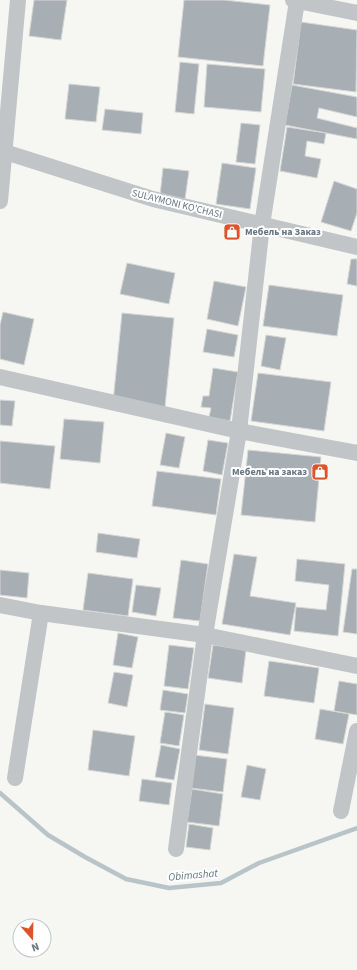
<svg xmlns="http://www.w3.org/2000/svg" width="357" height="970" font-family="'Source Sans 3',sans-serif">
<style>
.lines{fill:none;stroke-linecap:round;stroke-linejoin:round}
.stream{stroke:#b8c4c8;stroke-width:4.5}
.building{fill:#a7afb4;stroke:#d7d7d5}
.minor{stroke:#c1c5c8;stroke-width:16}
.labels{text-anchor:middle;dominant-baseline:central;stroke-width:4;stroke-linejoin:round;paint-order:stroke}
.street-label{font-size:10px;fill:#657582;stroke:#fff}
.poi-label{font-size:10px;font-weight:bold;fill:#657582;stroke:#fff;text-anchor:start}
.water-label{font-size:11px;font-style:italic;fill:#61777f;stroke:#fff}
</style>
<rect width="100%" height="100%" fill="#f6f6f2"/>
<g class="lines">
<path class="stream" d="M 0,793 L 48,835 L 85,857 L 126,879 L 169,888 L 221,883 L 259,863 L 357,828"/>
</g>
<g class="building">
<path d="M 34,0 L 67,0 L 61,40 L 29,36 Z"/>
<path d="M 184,0 L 224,0 L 270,5 L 263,66 L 178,57 Z"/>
<path d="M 301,22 L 357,30 L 356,92 L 293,84 Z"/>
<path d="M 180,62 L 199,64 L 194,114 L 175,112 Z"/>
<path d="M 207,64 L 265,69 L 261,112 L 204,107 Z"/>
<path d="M 69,84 L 100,87 L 96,122 L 65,119 Z"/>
<path d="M 292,85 L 357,97 L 357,117 L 319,108 L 317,118 L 357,128 L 357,127 L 357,139 L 285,125 Z"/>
<path d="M 105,109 L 143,113 L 141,134 L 102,130 Z"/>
<path d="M 241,123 L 260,125 L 255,164 L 236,162 Z"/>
<path d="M 287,127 L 326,133 L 324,144 L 307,141 L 305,156 L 321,159 L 317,178 L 280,171 Z"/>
<path d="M 222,163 L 256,168 L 250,209 L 216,204 Z"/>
<path d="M 163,168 L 189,171 L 185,199 L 160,195 Z"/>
<path d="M 334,181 L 357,189 L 357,213 L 351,231 L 321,222 Z"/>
<path d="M 351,259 L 357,259 L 357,286 L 347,284 Z"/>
<path d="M 127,263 L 175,273 L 169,304 L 120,294 Z"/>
<path d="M 214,281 L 246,287 L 238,326 L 207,319 Z"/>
<path d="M 269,285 L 343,295 L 337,336 L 263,326 Z"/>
<path d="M 3,312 L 34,319 L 24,365 L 0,359 L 0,325 Z"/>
<path d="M 122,313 L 174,318 L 165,407 L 113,402 Z"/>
<path d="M 207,329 L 238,335 L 234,357 L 203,352 Z"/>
<path d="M 266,335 L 286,338 L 280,370 L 261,366 Z"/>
<path d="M 213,368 L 238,372 L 230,421 L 209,417 L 211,408 L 201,407 L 203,396 L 209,396 Z"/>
<path d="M 258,373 L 331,382 L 324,431 L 251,421 Z"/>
<path d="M 0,400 L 15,401 L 12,426 L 0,425 Z"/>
<path d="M 64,419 L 104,422 L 100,463 L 60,459 Z"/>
<path d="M 166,433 L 185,437 L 179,468 L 160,465 Z"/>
<path d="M 208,440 L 228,443 L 222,475 L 203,471 Z"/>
<path d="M 0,441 L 55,446 L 50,489 L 0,483 Z"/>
<path d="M 248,450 L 321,457 L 315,522 L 241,515 Z"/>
<path d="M 157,471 L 221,479 L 216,515 L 152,506 Z"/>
<path d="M 98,533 L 140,539 L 137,558 L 96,552 Z"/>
<path d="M 234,554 L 257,557 L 250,596 L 296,603 L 290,635 L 222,624 Z"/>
<path d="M 297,559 L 345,564 L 338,636 L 294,631 L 296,607 L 326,610 L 329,585 L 295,581 Z"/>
<path d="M 181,560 L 208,564 L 200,621 L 173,618 Z"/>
<path d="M 352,569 L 357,569 L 357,634 L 343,632 Z"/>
<path d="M 0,570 L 29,573 L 27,598 L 0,595 Z"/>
<path d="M 88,573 L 133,579 L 128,616 L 83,610 Z"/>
<path d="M 136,585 L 161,588 L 156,616 L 132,612 Z"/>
<path d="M 118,633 L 138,637 L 132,668 L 113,665 Z"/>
<path d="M 169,645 L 194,648 L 188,689 L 164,686 Z"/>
<path d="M 213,645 L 246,650 L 242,683 L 208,678 Z"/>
<path d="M 269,661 L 319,668 L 314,703 L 264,696 Z"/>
<path d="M 114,672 L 133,675 L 127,707 L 108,703 Z"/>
<path d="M 339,681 L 357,684 L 357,715 L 334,711 Z"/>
<path d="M 163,690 L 188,694 L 185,713 L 160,710 Z"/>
<path d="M 205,704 L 234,708 L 228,754 L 199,750 Z"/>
<path d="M 320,709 L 349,714 L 343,744 L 315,739 Z"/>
<path d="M 165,712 L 184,715 L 179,746 L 160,743 Z"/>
<path d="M 93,730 L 135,736 L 129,776 L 88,770 Z"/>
<path d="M 161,745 L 180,749 L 174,780 L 155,777 Z"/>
<path d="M 194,755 L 227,759 L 223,792 L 190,788 Z"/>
<path d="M 247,765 L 266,769 L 260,800 L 241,797 Z"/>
<path d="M 142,779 L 172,783 L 169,805 L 139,801 Z"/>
<path d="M 192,789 L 223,794 L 219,826 L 187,822 Z"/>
<path d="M 189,824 L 213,828 L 210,850 L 186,847 Z"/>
</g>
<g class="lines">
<g class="minor">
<path d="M 293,0 L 357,13"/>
<path d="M 0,151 L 5,152 L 153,199 L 357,247"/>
<path d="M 0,201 L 18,0"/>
<path d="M 0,377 L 239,431 L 357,453"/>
<path d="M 0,605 L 41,613 L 205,635 L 357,666"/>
<path d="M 15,778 L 41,613"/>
<path d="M 341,811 L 357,731"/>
<path d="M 176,849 L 205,635 L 239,431 L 262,225 L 297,1"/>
</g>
</g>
<defs>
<g id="shop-square" transform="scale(0.9)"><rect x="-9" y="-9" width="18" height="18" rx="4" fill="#de542a" stroke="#fff"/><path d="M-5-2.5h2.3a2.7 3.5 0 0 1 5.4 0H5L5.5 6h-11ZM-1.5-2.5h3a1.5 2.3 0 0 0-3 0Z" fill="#fff"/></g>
</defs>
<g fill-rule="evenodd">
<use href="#shop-square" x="232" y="232"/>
<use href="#shop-square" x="320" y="472"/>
</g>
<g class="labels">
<g class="street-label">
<text transform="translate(177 204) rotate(14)">SULAYMONI KO'CHASI</text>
</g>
<g class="poi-label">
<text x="245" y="232">Мебель на Заказ</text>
<text x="307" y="472" text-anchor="end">Мебель на заказ</text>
</g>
<g class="water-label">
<text transform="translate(193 875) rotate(-5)">Obimashat</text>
</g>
</g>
<g transform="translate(32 938) rotate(160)"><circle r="19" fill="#ffffff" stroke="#c1c8cd"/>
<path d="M0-3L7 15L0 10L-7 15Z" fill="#de542a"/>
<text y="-6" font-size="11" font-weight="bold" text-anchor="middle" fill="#657582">N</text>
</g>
</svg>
